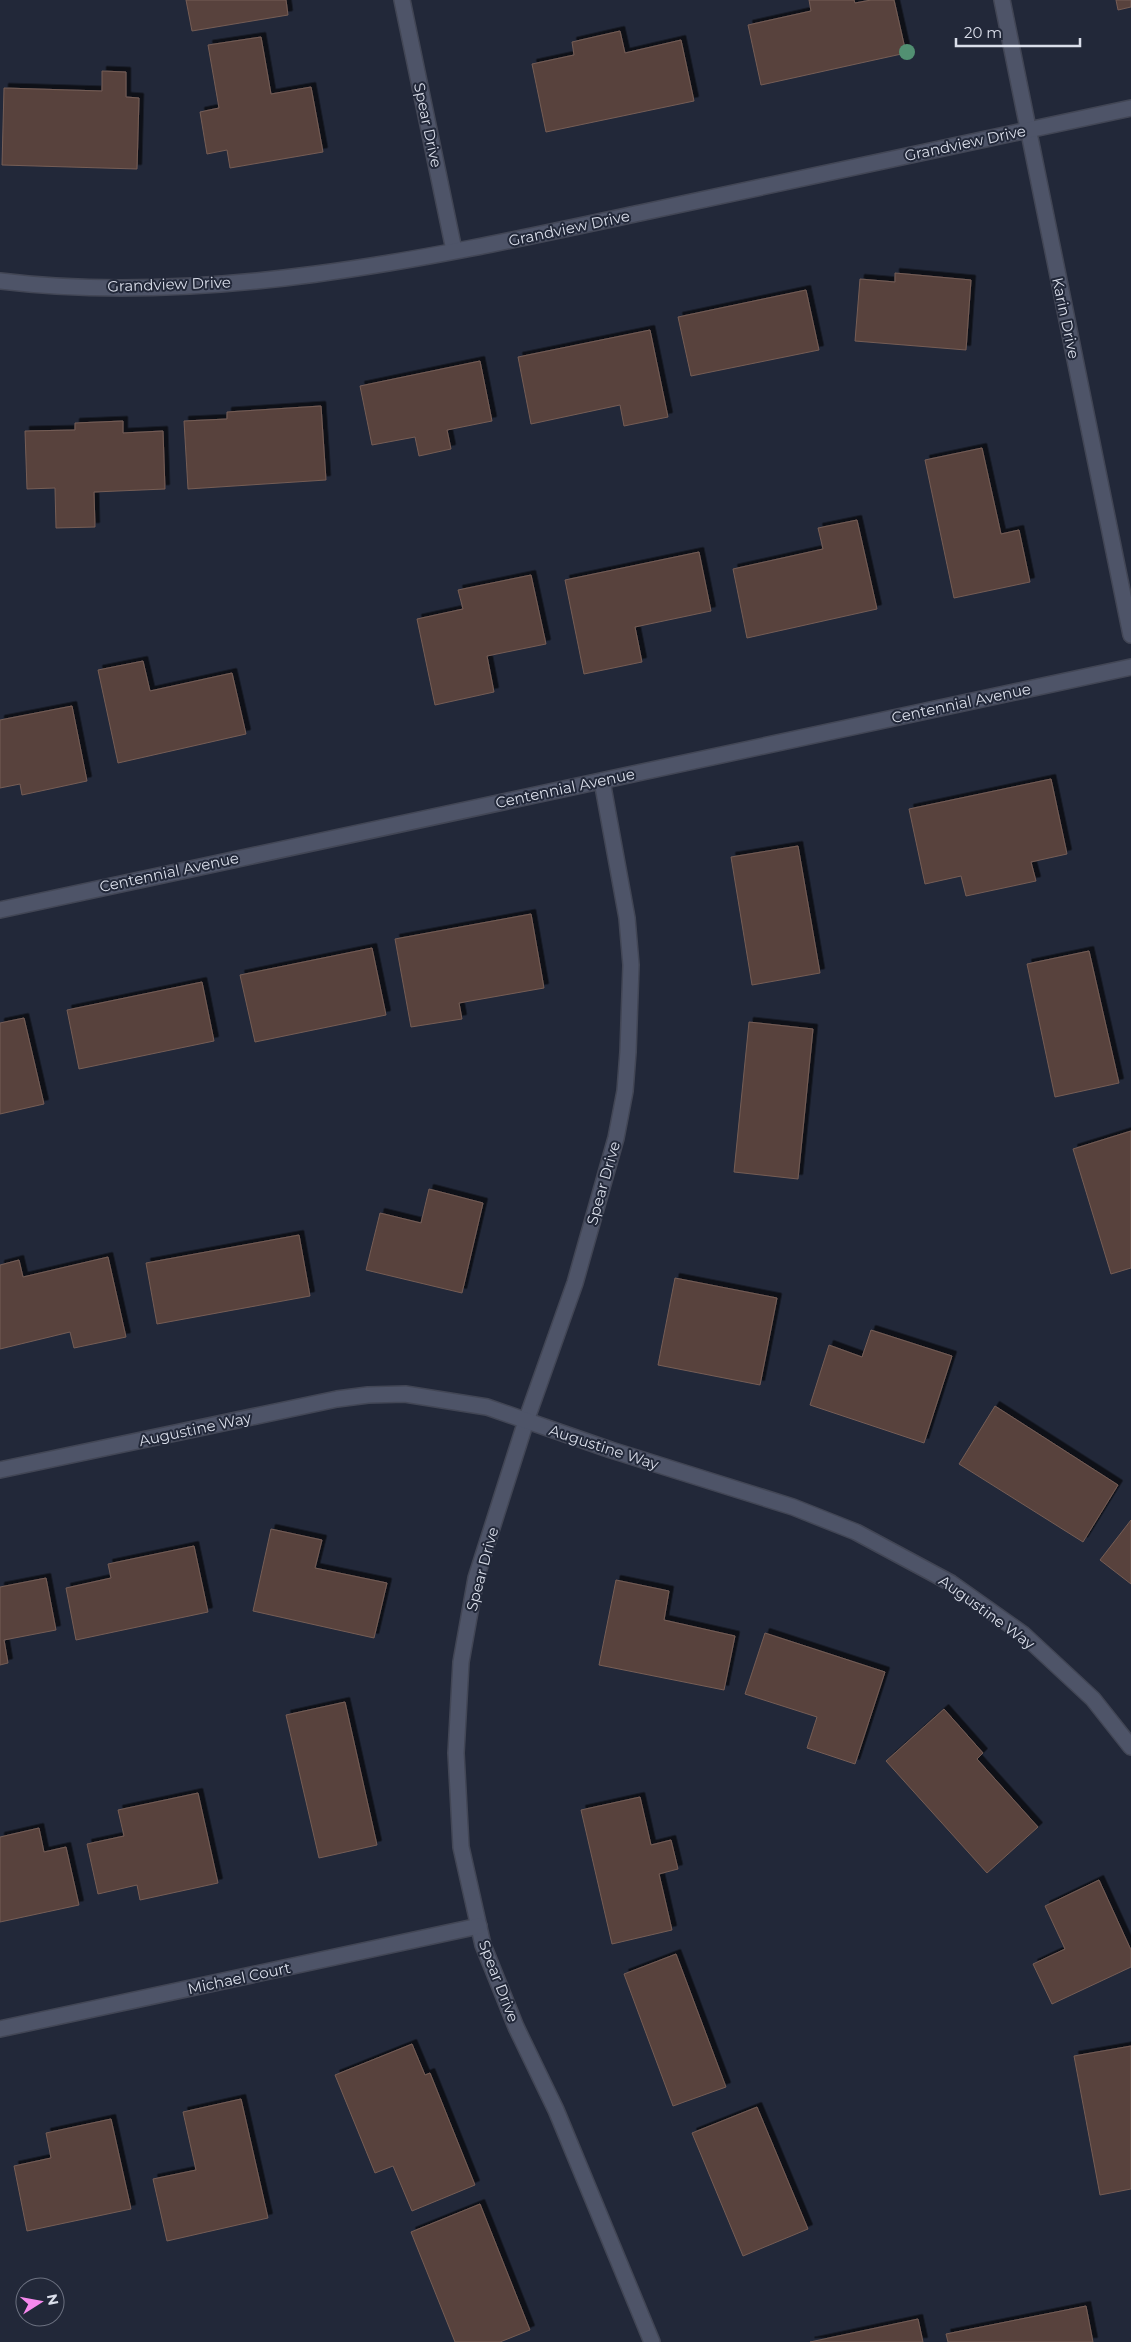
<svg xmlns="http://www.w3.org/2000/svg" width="1131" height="2342" font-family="Montserrat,sans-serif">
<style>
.building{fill:#59433c;stroke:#755d56;filter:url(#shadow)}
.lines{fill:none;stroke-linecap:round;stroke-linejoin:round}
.street-casing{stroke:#424655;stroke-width:18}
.secondary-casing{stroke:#424655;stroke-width:18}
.street{stroke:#4e5468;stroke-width:15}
.secondary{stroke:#4e5468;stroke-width:15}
.tree{fill:#529072}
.labels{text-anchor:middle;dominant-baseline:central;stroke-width:4;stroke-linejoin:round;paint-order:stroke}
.street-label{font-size:15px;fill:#dadeea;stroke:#222839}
</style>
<defs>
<filter id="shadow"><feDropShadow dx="4.5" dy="-4.5" stdDeviation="0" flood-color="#0009"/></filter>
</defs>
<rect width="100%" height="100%" fill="#222839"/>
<g class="building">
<path d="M 186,0 L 286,0 L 288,15 L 192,31 Z"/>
<path d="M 809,0 L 854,0 L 855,3 L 871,0 L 894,0 L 906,53 L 761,85 L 748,25 L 811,11 Z"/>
<path d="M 1116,0 L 1131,0 L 1131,7 L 1118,10 Z"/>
<path d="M 620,31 L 625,53 L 681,40 L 694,101 L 546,132 L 532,64 L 574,55 L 572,42 Z"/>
<path d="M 261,37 L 271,94 L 311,87 L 323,152 L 230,168 L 227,150 L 207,154 L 200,112 L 219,108 L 208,45 Z"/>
<path d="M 102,71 L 126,72 L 126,97 L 139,98 L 137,169 L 2,165 L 4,88 L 102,91 Z"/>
<path d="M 895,273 L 971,280 L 966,350 L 855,341 L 860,279 L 895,282 Z"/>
<path d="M 806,290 L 819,350 L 691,376 L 678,317 Z"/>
<path d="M 650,330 L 668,417 L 624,426 L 620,405 L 531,424 L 518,357 Z"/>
<path d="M 480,361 L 492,421 L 447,430 L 451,449 L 419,456 L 415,437 L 372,445 L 360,386 Z"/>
<path d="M 321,406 L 326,480 L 188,489 L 184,421 L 227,419 L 227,412 Z"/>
<path d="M 123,421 L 123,433 L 163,431 L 165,489 L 94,492 L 95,527 L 56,528 L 55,488 L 27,489 L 25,431 L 75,430 L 75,423 Z"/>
<path d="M 982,448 L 1001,534 L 1019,530 L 1030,582 L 954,598 L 925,460 Z"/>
<path d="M 857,520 L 877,609 L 747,638 L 733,569 L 823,549 L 818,528 Z"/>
<path d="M 699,552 L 711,611 L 635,627 L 642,662 L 584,674 L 565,580 Z"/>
<path d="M 531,575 L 546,644 L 487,656 L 494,692 L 435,705 L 417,619 L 463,609 L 458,590 Z"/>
<path d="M 143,661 L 150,691 L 232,673 L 246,734 L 118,763 L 98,670 Z"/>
<path d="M 72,706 L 87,781 L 22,795 L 20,784 L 0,788 L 0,720 Z"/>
<path d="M 1051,779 L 1067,854 L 1031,862 L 1036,881 L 966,896 L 961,876 L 925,884 L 909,809 Z"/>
<path d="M 798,846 L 820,973 L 752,985 L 731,857 Z"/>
<path d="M 531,914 L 544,988 L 459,1003 L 462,1019 L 411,1027 L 395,939 Z"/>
<path d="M 372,948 L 386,1015 L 255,1042 L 240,975 Z"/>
<path d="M 1089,951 L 1119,1083 L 1055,1097 L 1027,964 Z"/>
<path d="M 202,982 L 214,1041 L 79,1069 L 67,1010 Z"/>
<path d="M 24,1018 L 44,1104 L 0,1114 L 0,1023 Z"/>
<path d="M 749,1022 L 813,1029 L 798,1179 L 734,1172 Z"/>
<path d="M 1131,1131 L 1131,1268 L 1111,1274 L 1073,1149 Z"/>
<path d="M 429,1189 L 483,1203 L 462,1293 L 366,1270 L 380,1213 L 421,1223 Z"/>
<path d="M 299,1235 L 310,1296 L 157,1324 L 146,1263 Z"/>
<path d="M 108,1257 L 126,1337 L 74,1348 L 70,1332 L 0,1349 L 0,1265 L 19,1260 L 23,1277 Z"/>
<path d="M 675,1278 L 777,1298 L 760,1385 L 658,1365 Z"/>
<path d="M 871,1330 L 952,1356 L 924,1443 L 810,1405 L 829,1345 L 862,1357 Z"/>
<path d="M 995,1406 L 1118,1485 L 1083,1542 L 959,1464 Z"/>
<path d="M 1131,1520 L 1131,1584 L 1100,1560 Z"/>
<path d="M 271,1529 L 322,1540 L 315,1568 L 387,1583 L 374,1638 L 253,1611 Z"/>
<path d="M 194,1546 L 208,1612 L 76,1640 L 66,1588 L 111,1578 L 108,1564 Z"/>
<path d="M 46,1578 L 56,1630 L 4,1640 L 8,1663 L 0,1665 L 0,1587 Z"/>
<path d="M 616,1580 L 669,1591 L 664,1620 L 735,1636 L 724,1690 L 599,1665 Z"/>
<path d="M 765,1633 L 885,1672 L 855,1764 L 807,1748 L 817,1717 L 745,1694 Z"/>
<path d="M 345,1702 L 377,1845 L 319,1858 L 286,1715 Z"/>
<path d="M 944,1709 L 983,1753 L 977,1759 L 1038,1827 L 987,1873 L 886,1761 Z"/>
<path d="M 198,1793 L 218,1883 L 140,1900 L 137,1885 L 98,1894 L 87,1844 L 124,1836 L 118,1810 Z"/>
<path d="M 640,1797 L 651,1845 L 671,1840 L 678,1869 L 659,1874 L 672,1930 L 612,1944 L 581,1810 Z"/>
<path d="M 39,1828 L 44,1852 L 66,1847 L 79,1905 L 0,1922 L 0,1837 Z"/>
<path d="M 1099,1880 L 1131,1950 L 1131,1967 L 1052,2004 L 1033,1964 L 1065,1949 L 1045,1906 Z"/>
<path d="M 676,1954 L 726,2087 L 673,2106 L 624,1974 Z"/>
<path d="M 412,2044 L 425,2075 L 430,2073 L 475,2185 L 412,2211 L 393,2166 L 375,2173 L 335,2075 Z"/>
<path d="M 1131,2046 L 1131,2189 L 1100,2195 L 1074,2056 Z"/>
<path d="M 241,2099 L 268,2218 L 167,2241 L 153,2179 L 196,2170 L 183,2112 Z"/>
<path d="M 757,2107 L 808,2229 L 743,2256 L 692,2133 Z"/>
<path d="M 111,2119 L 131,2209 L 27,2231 L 14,2166 L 51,2158 L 46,2133 Z"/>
<path d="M 480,2204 L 530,2330 L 500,2342 L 455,2342 L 411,2232 Z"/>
<path d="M 1086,2306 L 1093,2342 L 948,2342 L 946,2334 Z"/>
<path d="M 918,2319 L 923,2342 L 810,2342 Z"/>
</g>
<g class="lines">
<g class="street-casing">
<g id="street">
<path d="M 402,0 L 454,250"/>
<path d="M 1002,0 L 1131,635"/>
<path d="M 602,781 L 627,918 L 631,965 L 628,1052 L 625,1091 L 616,1138 L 575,1283 L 526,1421 L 476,1578 L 461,1662 L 456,1753 L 461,1847 L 483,1945 L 516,2027 L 556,2110 L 652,2342"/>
<path d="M 0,910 L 1131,667"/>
<path d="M 0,1470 L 337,1399 L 368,1395 L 405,1394 L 487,1407 L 611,1450 L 793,1507 L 856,1532 L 951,1583 L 1023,1634 L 1093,1699 L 1131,1747"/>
<path d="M 0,2029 L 479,1926"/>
</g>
</g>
<g class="secondary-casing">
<path id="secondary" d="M 0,281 C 210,307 435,257 640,213 C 804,178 967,143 1131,108"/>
</g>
<use href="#street" class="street"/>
<use href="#secondary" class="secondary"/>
</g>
<circle class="tree" cx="907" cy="52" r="8"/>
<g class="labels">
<g class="street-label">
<text transform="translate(428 125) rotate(78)">Spear Drive</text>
<text transform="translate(965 143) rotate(-12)">Grandview Drive</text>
<text transform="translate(569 228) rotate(-12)">Grandview Drive</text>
<text transform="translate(169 284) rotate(-2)">Grandview Drive</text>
<text transform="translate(1066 318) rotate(78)">Karin Drive</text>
<text transform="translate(961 703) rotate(-12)">Centennial Avenue</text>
<text transform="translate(565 788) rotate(-12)">Centennial Avenue</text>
<text transform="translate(169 872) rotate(-12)">Centennial Avenue</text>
<text transform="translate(603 1183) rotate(-74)">Spear Drive</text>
<text transform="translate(195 1429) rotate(-12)">Augustine Way</text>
<text transform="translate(604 1447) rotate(18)">Augustine Way</text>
<text transform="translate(482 1569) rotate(-75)">Spear Drive</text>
<text transform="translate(987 1612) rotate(36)">Augustine Way</text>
<text transform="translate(239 1978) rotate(-12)">Michael Court</text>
<text transform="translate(499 1981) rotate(69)">Spear Drive</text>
</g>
</g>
<g transform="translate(40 2302) rotate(79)"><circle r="24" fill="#222839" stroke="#6c7180"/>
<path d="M0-4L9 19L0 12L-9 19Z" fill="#f688ed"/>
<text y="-8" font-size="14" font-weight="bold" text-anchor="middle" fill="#dadeea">N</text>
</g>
<path d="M956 38v8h124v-8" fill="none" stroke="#dadeea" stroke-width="2.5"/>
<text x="964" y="38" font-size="15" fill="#dadeea" stroke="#222839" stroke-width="4" paint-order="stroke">20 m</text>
</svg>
